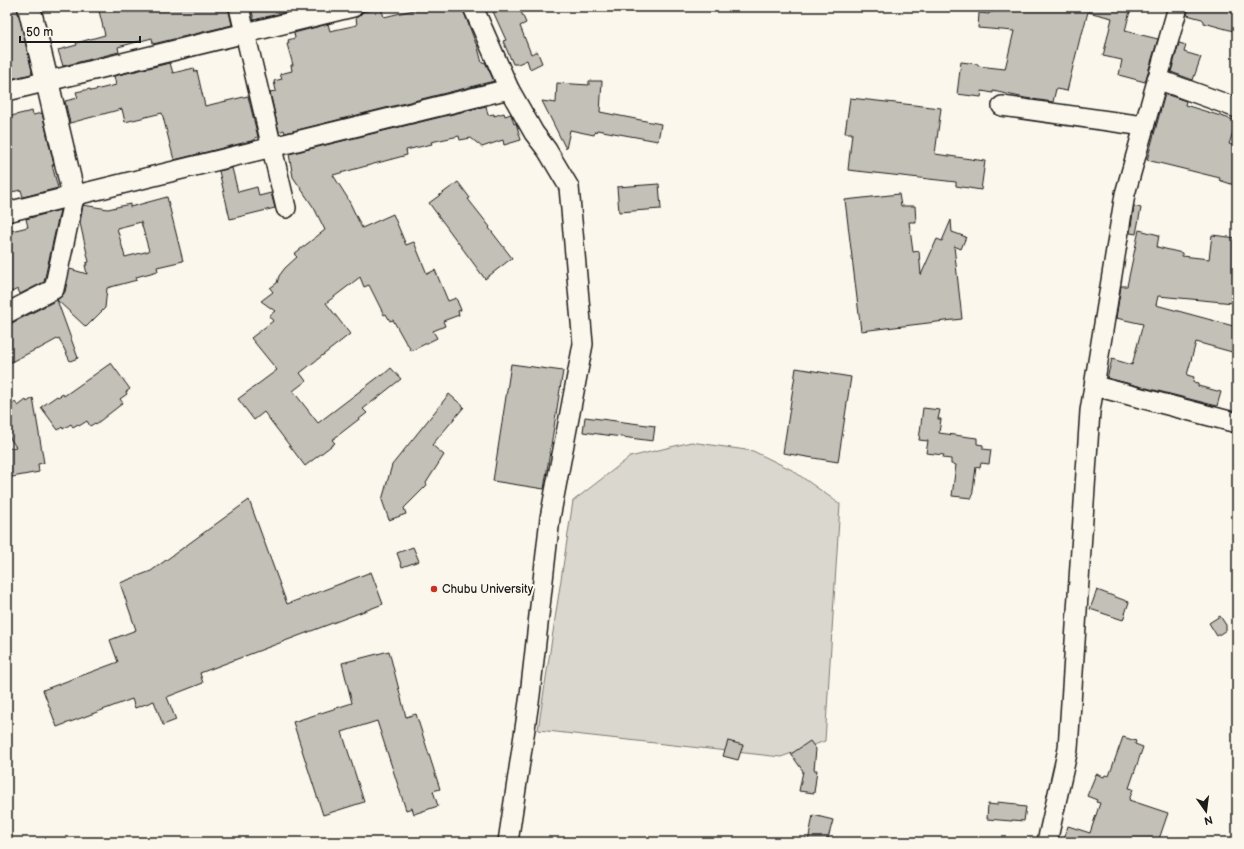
<svg xmlns="http://www.w3.org/2000/svg" width="1244" height="849" font-family="'Balsamiq Sans',sans-serif">
<style>
.green{fill:#dad7ce;stroke:#7b7a75}
.building{fill:#c3c0b8;stroke:#1c1c1c;fill-rule:evenodd}
.lines{fill:none;stroke-linecap:round;stroke-linejoin:round}
.street-casing{stroke:#1c1c1c;stroke-width:22}
.secondary-casing{stroke:#1c1c1c;stroke-width:25}
.street{stroke:#fbf7ec;stroke-width:19}
.secondary{stroke:#fbf7ec;stroke-width:22}
.poi-dot{fill:#c8321e;stroke:#fbf7ec;stroke-width:1.5}
.labels{text-anchor:middle;dominant-baseline:central;stroke-width:4;stroke-linejoin:round;paint-order:stroke}
.poi-label{font-size:12px;fill:#1c1c1c;stroke:#fbf7ec;text-anchor:start}
</style>
<rect width="100%" height="100%" fill="#fbf7ec"/>
<filter id="ink" filterUnits="userSpaceOnUse"><feTurbulence type="fractalNoise" baseFrequency=".025" numOctaves="2"/><feDisplacementMap in="SourceGraphic" scale="8" xChannelSelector="R" yChannelSelector="G"/><feConvolveMatrix kernelMatrix="1 2 1 2 8 2 1 2 1" color-interpolation-filters="sRGB"/></filter>
<g filter="url(#ink)">
<path class="green" d="M 691,442 L 753,451 L 792,470 L 840,504 L 825,741 L 781,757 L 538,730 L 573,501 L 630,457 Z"/>
<g class="building">
<path d="M 7,7 L 17,7 L 32,71 L 31,74 L 7,80 Z"/>
<path d="M 98,7 L 228,7 L 232,25 L 153,44 L 152,38 L 118,47 L 119,52 L 63,66 L 58,50 L 77,45 L 76,43 L 105,35 Z"/>
<path d="M 251,7 L 306,7 L 254,20 Z"/>
<path d="M 426,7 L 462,7 L 476,44 L 477,44 L 482,63 L 485,62 L 494,81 L 285,133 L 284,130 L 279,132 L 270,92 L 276,91 L 274,81 L 282,79 L 280,74 L 292,71 L 291,65 L 293,65 L 287,44 L 289,43 L 288,40 L 295,38 L 294,33 L 328,24 L 330,31 L 357,25 L 356,18 L 360,15 L 362,12 L 381,8 L 384,17 Z"/>
<path d="M 491,7 L 519,7 L 526,23 L 520,26 L 531,54 L 537,51 L 542,63 L 530,69 L 527,60 L 518,64 L 513,64 L 503,41 L 506,40 Z"/>
<path d="M 994,7 L 1131,7 L 1125,31 L 1158,39 L 1145,82 L 1119,75 L 1122,60 L 1103,56 L 1112,18 L 1088,12 L 1082,34 L 1081,34 L 1067,91 L 1056,89 L 1053,102 L 1025,98 L 993,91 L 993,93 L 982,91 L 981,97 L 957,94 L 961,62 L 978,64 L 978,66 L 1005,69 L 1014,31 L 978,28 L 979,13 L 989,14 L 989,12 L 993,12 Z"/>
<path d="M 1189,7 L 1237,7 L 1237,32 L 1204,23 L 1204,21 L 1202,19 L 1187,15 Z"/>
<path d="M 1179,43 L 1186,45 L 1184,52 L 1201,57 L 1193,80 L 1171,72 Z"/>
<path d="M 170,63 L 173,73 L 194,68 L 195,72 L 197,71 L 205,106 L 248,96 L 258,137 L 255,138 L 255,140 L 174,160 L 162,113 L 125,122 L 122,109 L 70,123 L 65,101 L 78,98 L 76,92 L 90,89 L 91,91 L 116,85 L 114,76 Z"/>
<path d="M 589,81 L 602,81 L 600,112 L 661,124 L 658,141 L 597,130 L 596,132 L 595,131 L 594,135 L 570,130 L 566,149 L 542,101 L 556,103 L 557,83 L 589,85 Z"/>
<path d="M 1165,94 L 1186,101 L 1185,105 L 1237,121 L 1229,144 L 1237,147 L 1237,186 L 1219,180 L 1220,178 L 1147,160 Z"/>
<path d="M 850,98 L 941,108 L 935,154 L 985,161 L 981,190 L 956,186 L 956,182 L 848,170 L 852,133 L 845,133 Z"/>
<path d="M 486,106 L 488,115 L 494,114 L 494,116 L 504,113 L 505,116 L 511,114 L 514,124 L 516,123 L 521,140 L 504,145 L 503,140 L 482,147 L 471,138 L 460,140 L 459,136 L 431,142 L 432,144 L 406,150 L 407,155 L 333,175 L 347,197 L 362,228 L 393,214 L 406,245 L 414,242 L 427,274 L 435,270 L 448,301 L 456,298 L 461,310 L 458,311 L 459,315 L 443,321 L 445,326 L 433,331 L 437,338 L 411,351 L 407,343 L 406,343 L 393,320 L 390,321 L 386,314 L 384,315 L 369,285 L 364,287 L 360,277 L 326,303 L 350,334 L 300,373 L 306,381 L 293,391 L 318,423 L 381,375 L 382,376 L 391,368 L 401,379 L 363,409 L 367,413 L 332,440 L 335,443 L 305,466 L 264,412 L 254,420 L 238,399 L 277,370 L 251,338 L 273,321 L 269,316 L 275,311 L 261,301 L 273,292 L 270,288 L 277,283 L 279,276 L 285,268 L 297,257 L 294,254 L 325,230 L 314,208 L 293,177 L 289,154 Z"/>
<path d="M 32,111 L 33,115 L 42,113 L 54,165 L 52,165 L 58,188 L 23,197 L 21,190 L 7,193 L 7,117 Z"/>
<path d="M 232,168 L 238,192 L 257,187 L 259,196 L 271,193 L 275,208 L 230,219 L 219,171 Z"/>
<path d="M 458,182 L 470,198 L 468,199 L 490,227 L 489,228 L 512,258 L 485,279 L 429,203 Z"/>
<path d="M 659,184 L 661,209 L 619,212 L 617,187 Z"/>
<path d="M 899,194 L 901,206 L 915,206 L 916,222 L 909,222 L 913,252 L 919,251 L 921,275 L 937,239 L 942,241 L 951,220 L 952,232 L 966,237 L 961,249 L 954,246 L 962,319 L 861,331 L 845,200 Z"/>
<path d="M 167,197 L 183,261 L 157,267 L 158,271 L 136,277 L 137,280 L 107,288 L 105,308 L 86,327 L 57,300 L 62,296 L 65,292 L 70,269 L 87,274 L 85,265 L 87,265 L 86,263 L 89,262 L 80,223 L 83,205 L 108,209 L 130,204 L 130,207 ZM 141,222 L 149,251 L 125,257 L 117,228 Z"/>
<path d="M 1134,206 L 1141,208 L 1136,234 L 1130,233 Z"/>
<path d="M 60,210 L 44,282 L 20,294 L 18,289 L 7,294 L 7,232 L 28,227 L 26,219 Z"/>
<path d="M 1139,230 L 1159,235 L 1157,247 L 1182,253 L 1182,256 L 1209,259 L 1212,235 L 1237,238 L 1237,281 L 1235,281 L 1234,303 L 1158,296 L 1156,305 L 1237,327 L 1237,335 L 1232,352 L 1196,342 L 1187,375 L 1194,377 L 1193,382 L 1198,383 L 1198,386 L 1221,392 L 1217,406 L 1107,378 L 1112,359 L 1132,365 L 1143,324 L 1116,318 L 1121,286 L 1127,286 Z"/>
<path d="M 57,300 L 78,358 L 70,361 L 59,338 L 37,350 L 37,349 L 7,364 L 7,324 L 12,323 Z"/>
<path d="M 111,363 L 130,389 L 126,392 L 127,394 L 120,399 L 123,403 L 96,424 L 95,423 L 90,426 L 87,421 L 79,426 L 78,424 L 73,427 L 71,424 L 63,429 L 62,427 L 58,430 L 41,407 L 57,396 L 58,397 L 63,394 L 64,396 Z"/>
<path d="M 511,364 L 563,371 L 544,489 L 493,481 Z"/>
<path d="M 796,368 L 851,377 L 838,462 L 783,453 Z"/>
<path d="M 449,394 L 464,407 L 432,445 L 444,455 L 426,483 L 427,485 L 404,508 L 406,514 L 389,520 L 382,500 L 392,465 Z"/>
<path d="M 33,398 L 44,463 L 38,464 L 39,472 L 7,478 L 7,449 L 16,447 L 7,434 L 7,407 L 15,402 L 18,406 L 26,400 L 27,402 Z"/>
<path d="M 923,408 L 940,410 L 938,419 L 941,419 L 939,433 L 977,438 L 977,444 L 983,445 L 983,449 L 991,450 L 989,464 L 981,463 L 980,468 L 976,467 L 972,498 L 952,496 L 956,465 L 951,464 L 951,459 L 943,458 L 944,455 L 926,453 L 928,441 L 919,440 Z"/>
<path d="M 585,417 L 655,426 L 653,441 L 583,432 Z"/>
<path d="M 249,500 L 287,604 L 371,572 L 383,604 L 200,673 L 203,683 L 167,697 L 176,720 L 163,725 L 154,701 L 135,708 L 132,699 L 57,727 L 43,690 L 118,662 L 110,640 L 136,630 L 120,583 L 151,571 Z"/>
<path d="M 413,547 L 419,561 L 402,567 L 397,553 Z"/>
<path d="M 1097,590 L 1129,602 L 1123,620 L 1090,609 Z"/>
<path d="M 1220,616 L 1226,625 L 1226,630 L 1217,636 L 1209,623 Z"/>
<path d="M 389,651 L 406,717 L 416,714 L 440,789 L 433,791 L 438,806 L 414,814 L 412,808 L 406,810 L 377,721 L 342,732 L 364,802 L 323,815 L 293,722 L 352,703 L 342,663 Z"/>
<path d="M 1123,737 L 1136,741 L 1135,744 L 1143,747 L 1129,788 L 1133,789 L 1129,800 L 1168,813 L 1158,842 L 1063,842 L 1068,826 L 1090,833 L 1100,803 L 1096,802 L 1097,800 L 1087,796 L 1096,774 L 1104,777 L 1105,775 L 1109,776 Z"/>
<path d="M 728,741 L 743,745 L 738,760 L 723,756 Z"/>
<path d="M 810,741 L 816,749 L 814,770 L 817,770 L 814,793 L 799,791 L 803,771 L 791,754 Z"/>
<path d="M 997,802 L 1017,804 L 1017,806 L 1026,807 L 1024,821 L 1012,820 L 1012,821 L 987,819 L 988,804 L 997,805 Z"/>
<path d="M 813,815 L 833,820 L 827,842 L 808,842 Z"/>
</g>
<g class="lines">
<g class="street-casing">
<g id="street">
<path d="M 239,7 L 286,208"/>
<path d="M 473,7 L 509,89 L 534,133 L 547,150 L 569,187 L 583,344 L 550,518 L 530,695 L 508,842"/>
<path d="M 1157,79 L 1237,108"/>
<path d="M 7,91 L 353,7"/>
<path d="M 1002,106 L 1144,126"/>
<path d="M 7,212 L 509,89"/>
<path d="M 7,313 L 54,289 L 74,197"/>
<path d="M 1095,386 L 1237,423"/>
<path d="M 1047,842 L 1068,749 L 1090,411 L 1125,194 L 1178,7"/>
</g>
</g>
<g class="secondary-casing">
<path id="secondary" d="M 29,7 L 47,81 L 74,197"/>
</g>
<use href="#street" class="street"/>
<use href="#secondary" class="secondary"/>
</g>
</g>
<circle class="poi-dot" cx="434" cy="589" r="4"/>
<g class="labels">
<g class="poi-label">
<text x="442" y="589">Chubu University</text>
</g>
</g>
<rect width="1244" height="849" fill="none" stroke="#fbf7ec" stroke-width="24"/>
<rect x="12" y="12" width="1220" height="825" fill="none" stroke="#1c1c1c" stroke-width="1.5" filter="url(#ink)"/>
<g transform="translate(1206 811) rotate(166)" stroke="#fbf7ec" stroke-width="3" paint-order="stroke">
<path d="M0-3L7 15L0 10L-7 15Z" fill="#1c1c1c"/>
<text y="-6" font-size="11" font-weight="bold" text-anchor="middle" fill="#1c1c1c">N</text>
</g>
<path d="M20 36v6h120v-6" fill="none" stroke="#1c1c1c" stroke-width="2"/>
<text x="26" y="36" font-size="12" fill="#1c1c1c" stroke="#fbf7ec" stroke-width="3" paint-order="stroke">50 m</text>
</svg>
